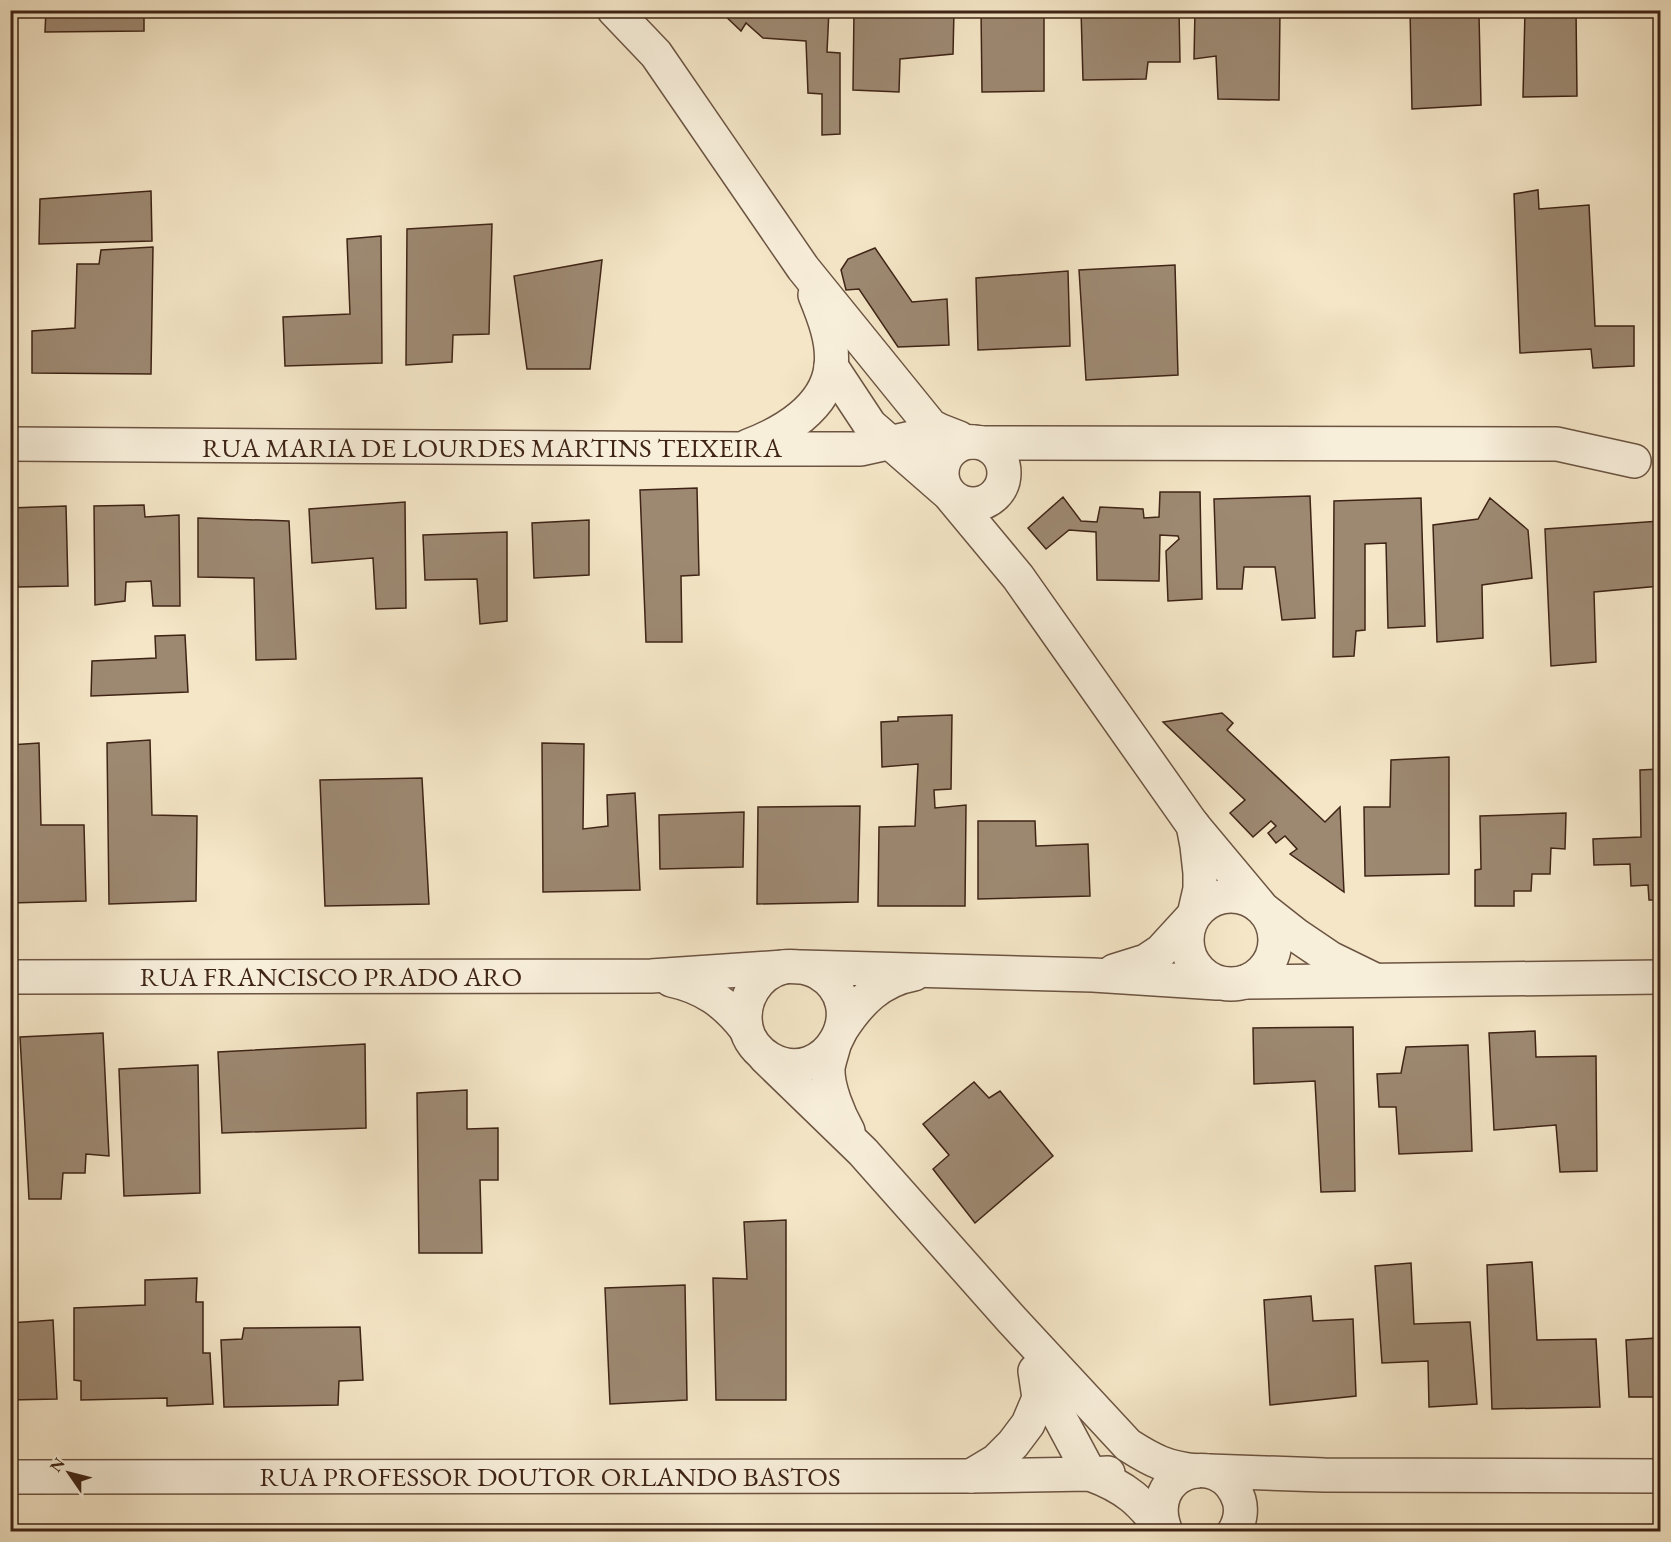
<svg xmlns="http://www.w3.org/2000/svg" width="1671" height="1542" font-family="'EB Garamond',serif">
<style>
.building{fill:#9d8972;stroke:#3f2416;stroke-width:1.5}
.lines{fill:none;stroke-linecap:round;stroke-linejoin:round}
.street-casing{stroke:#6c5442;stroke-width:36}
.street{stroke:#f8efdb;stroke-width:33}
.labels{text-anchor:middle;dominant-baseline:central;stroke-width:5;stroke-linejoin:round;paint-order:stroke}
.street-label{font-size:27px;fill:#3f2416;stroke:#f8efdb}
</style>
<rect width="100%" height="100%" fill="#f4e6c7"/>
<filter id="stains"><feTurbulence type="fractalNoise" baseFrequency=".00333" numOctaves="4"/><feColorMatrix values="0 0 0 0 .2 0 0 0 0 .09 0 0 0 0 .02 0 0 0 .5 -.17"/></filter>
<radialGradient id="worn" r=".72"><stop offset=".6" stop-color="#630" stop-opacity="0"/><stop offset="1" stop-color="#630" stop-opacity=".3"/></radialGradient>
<g class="building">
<path d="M 46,10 L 144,10 L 144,31 L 45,32 Z"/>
<path d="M 719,10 L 829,10 L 827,52 L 840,53 L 840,134 L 822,135 L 822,94 L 808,93 L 806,41 L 763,38 L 746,23 L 741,31 Z"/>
<path d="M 854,10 L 954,10 L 953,54 L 900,59 L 899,92 L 853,90 Z"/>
<path d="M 981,10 L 1044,10 L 1044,91 L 982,92 Z"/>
<path d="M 1081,10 L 1179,10 L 1180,62 L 1148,62 L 1146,79 L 1083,80 Z"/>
<path d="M 1195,10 L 1280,10 L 1279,100 L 1218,99 L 1216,56 L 1194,59 Z"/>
<path d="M 1410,10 L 1495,10 L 1495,14 L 1479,15 L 1481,105 L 1412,109 Z"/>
<path d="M 1525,10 L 1576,10 L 1577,96 L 1523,97 Z"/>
<path d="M 1538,190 L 1539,209 L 1589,205 L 1595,326 L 1634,326 L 1634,366 L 1593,368 L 1591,349 L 1520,353 L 1514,194 Z"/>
<path d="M 151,191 L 152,241 L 39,244 L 40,199 Z"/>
<path d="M 492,224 L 489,334 L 453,335 L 452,362 L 406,365 L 407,229 Z"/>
<path d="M 381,236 L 382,363 L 285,366 L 283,317 L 350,314 L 347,239 Z"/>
<path d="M 153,247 L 151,374 L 32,373 L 32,331 L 75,328 L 77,264 L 99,264 L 101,250 Z"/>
<path d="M 875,248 L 912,302 L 947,299 L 949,345 L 898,347 L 859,289 L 846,290 L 841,270 L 848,259 Z"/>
<path d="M 602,260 L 590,369 L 527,369 L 514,276 Z"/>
<path d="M 1175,265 L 1178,375 L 1086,380 L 1079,270 Z"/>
<path d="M 1068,271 L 1070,346 L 978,350 L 976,278 Z"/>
<path d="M 697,488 L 699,575 L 681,576 L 682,642 L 646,642 L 640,490 Z"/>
<path d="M 1160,492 L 1200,492 L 1202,599 L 1168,601 L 1166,551 L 1179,539 L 1178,536 L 1160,535 L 1159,581 L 1097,580 L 1096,532 L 1069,530 L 1046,549 L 1028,528 L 1063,497 L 1081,521 L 1097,522 L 1100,507 L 1143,509 L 1144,518 L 1159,517 Z"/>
<path d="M 1310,496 L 1315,618 L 1282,620 L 1275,567 L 1244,567 L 1242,589 L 1217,589 L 1214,499 Z"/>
<path d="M 1421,498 L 1425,626 L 1388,628 L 1386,543 L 1365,544 L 1365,630 L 1356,631 L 1354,656 L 1333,657 L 1334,501 Z"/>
<path d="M 1490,498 L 1528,530 L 1532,578 L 1482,585 L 1483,638 L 1437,642 L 1433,525 L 1478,519 Z"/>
<path d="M 405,502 L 406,608 L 376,609 L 373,558 L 312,563 L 309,509 Z"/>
<path d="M 144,505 L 145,517 L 179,515 L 180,606 L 153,606 L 151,581 L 126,582 L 125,601 L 95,605 L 94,506 Z"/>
<path d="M 66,506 L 68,586 L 18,587 L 15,560 L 10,560 L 10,508 Z"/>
<path d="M 198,518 L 289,521 L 296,659 L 256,660 L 254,578 L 198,577 Z"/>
<path d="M 589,520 L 589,575 L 534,578 L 532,523 Z"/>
<path d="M 1660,521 L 1660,586 L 1594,592 L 1596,662 L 1551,666 L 1545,529 Z"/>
<path d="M 507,532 L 507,621 L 480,624 L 477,579 L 425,580 L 423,535 Z"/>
<path d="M 12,565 L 17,680 L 10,681 L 10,566 Z"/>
<path d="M 185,635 L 188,692 L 91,696 L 92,661 L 156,658 L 155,636 Z"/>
<path d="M 1222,713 L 1233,723 L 1227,730 L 1325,822 L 1340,807 L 1344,892 L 1290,854 L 1297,849 L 1285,836 L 1276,843 L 1268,833 L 1276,826 L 1271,821 L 1253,837 L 1230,813 L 1245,800 L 1163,722 Z"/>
<path d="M 952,715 L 951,789 L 934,790 L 935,808 L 966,805 L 965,906 L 878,906 L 879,827 L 915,826 L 918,764 L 882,767 L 881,722 L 898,721 L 898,717 Z"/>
<path d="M 150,740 L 152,815 L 197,816 L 196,901 L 109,904 L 107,743 Z"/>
<path d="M 39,743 L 41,825 L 84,825 L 86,901 L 10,903 L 10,745 Z"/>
<path d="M 542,743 L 584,744 L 583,829 L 608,826 L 607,795 L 635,793 L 640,890 L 543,892 Z"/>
<path d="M 1449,757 L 1449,874 L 1365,876 L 1364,807 L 1390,807 L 1391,760 Z"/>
<path d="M 1660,769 L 1660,900 L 1649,900 L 1648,885 L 1631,886 L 1630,864 L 1594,865 L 1593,839 L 1641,837 L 1640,770 Z"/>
<path d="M 422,778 L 429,904 L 325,906 L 320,780 Z"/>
<path d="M 860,806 L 858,902 L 757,904 L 758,807 Z"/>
<path d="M 744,812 L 743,867 L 660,869 L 659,815 Z"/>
<path d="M 1566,813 L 1565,849 L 1551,848 L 1550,874 L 1532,874 L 1531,891 L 1514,891 L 1514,906 L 1475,906 L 1475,870 L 1481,869 L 1480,816 Z"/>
<path d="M 978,821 L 1035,821 L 1036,846 L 1088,844 L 1090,896 L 978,899 Z"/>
<path d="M 1353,1027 L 1355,1191 L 1321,1192 L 1315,1081 L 1254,1084 L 1253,1028 Z"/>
<path d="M 1535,1031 L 1536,1057 L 1596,1056 L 1597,1171 L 1560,1172 L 1556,1125 L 1494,1130 L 1489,1033 Z"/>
<path d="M 103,1033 L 109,1156 L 86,1154 L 85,1173 L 63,1173 L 61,1199 L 29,1199 L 20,1037 Z"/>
<path d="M 365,1044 L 366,1128 L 222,1133 L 218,1052 Z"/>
<path d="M 1468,1045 L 1472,1151 L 1399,1154 L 1396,1107 L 1379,1107 L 1377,1074 L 1401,1073 L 1406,1047 Z"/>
<path d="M 198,1065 L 200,1193 L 124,1196 L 119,1069 Z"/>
<path d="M 974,1082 L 989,1098 L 1000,1091 L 1053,1156 L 975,1223 L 933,1169 L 949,1155 L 923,1124 Z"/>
<path d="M 467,1090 L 467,1129 L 498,1128 L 498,1180 L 480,1180 L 482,1253 L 419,1253 L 417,1093 Z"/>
<path d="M 786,1220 L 786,1400 L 716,1400 L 713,1278 L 747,1279 L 744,1222 Z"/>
<path d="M 1532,1262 L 1537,1340 L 1596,1339 L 1600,1407 L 1492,1409 L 1487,1265 Z"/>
<path d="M 1411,1263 L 1414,1324 L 1470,1322 L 1477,1404 L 1429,1407 L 1428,1361 L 1382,1363 L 1375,1266 Z"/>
<path d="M 1658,1269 L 1660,1269 L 1660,1397 L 1629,1397 L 1626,1340 L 1657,1338 Z"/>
<path d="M 197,1278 L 196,1302 L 203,1302 L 203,1353 L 210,1353 L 213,1404 L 167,1406 L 167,1398 L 81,1400 L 81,1381 L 74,1380 L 74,1308 L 145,1305 L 145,1280 Z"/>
<path d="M 685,1285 L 687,1400 L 610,1404 L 605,1288 Z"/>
<path d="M 1311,1296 L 1313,1321 L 1353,1319 L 1356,1396 L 1270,1405 L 1264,1300 Z"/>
<path d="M 53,1320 L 57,1399 L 10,1400 L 10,1323 Z"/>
<path d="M 360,1327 L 363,1380 L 339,1381 L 338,1405 L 224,1407 L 221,1340 L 242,1339 L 244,1328 Z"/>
<path d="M 1037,1527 L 1080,1528 L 1085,1532 L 1037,1532 Z"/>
</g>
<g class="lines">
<g class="street-casing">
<g id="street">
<path d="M 614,10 L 656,54 L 803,268 L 931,426 L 941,431 L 959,438"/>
<path d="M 831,366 L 870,425 L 949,494 L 1018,577 L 1192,824 L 1263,909 L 1296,935 L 1330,958 L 1373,979"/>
<circle cx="973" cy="473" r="31"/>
<path d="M 983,443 L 1557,444 L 1634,461"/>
<path d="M 10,444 L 741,449 L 861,449 L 911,438 L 973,442"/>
<path d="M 748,446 C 783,433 826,408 831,367 C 834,342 824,317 815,295"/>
<circle cx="1231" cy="940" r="44"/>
<path d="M 802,967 C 807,968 814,970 819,973 C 874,1006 826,1090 770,1059 C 758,1052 748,1040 746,1027 C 741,1000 757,974 783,967 C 789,966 796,967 802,967 L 1093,975 L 1217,983"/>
<path d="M 1114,971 L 1146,961 L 1161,951 L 1194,915 L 1200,889 L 1200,873 L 1197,846 L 1193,825"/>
<path d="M 10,977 L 651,976 L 784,967"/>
<path d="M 671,980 C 704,987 726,1003 746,1029"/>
<path d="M 1245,982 L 1660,977"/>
<path d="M 841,1030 C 859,1002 880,980 914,974"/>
<path d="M 834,1045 C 832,1053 829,1061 828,1068 C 827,1087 839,1115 848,1131"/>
<path d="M 765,1057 L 863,1152 L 1012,1320 L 1128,1445 C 1153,1461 1167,1468 1197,1471"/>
<path d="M 1036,1373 L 1090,1474 L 1108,1473"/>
<path d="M 1209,1471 L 1324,1475 L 1660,1476"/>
<path d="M 971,1476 L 996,1461 L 1013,1444 L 1028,1424 L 1039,1398 L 1035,1371"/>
<path d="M 10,1477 L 971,1476 L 1090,1474 C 1128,1488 1140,1501 1165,1532"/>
<path d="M 1166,1532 C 1141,1472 1221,1446 1239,1500 C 1242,1510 1240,1522 1234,1532"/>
</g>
</g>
<use href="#street" class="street"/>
</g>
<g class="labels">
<g class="street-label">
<text x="492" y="447">RUA MARIA DE LOURDES MARTINS TEIXEIRA</text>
<text x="331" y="976">RUA FRANCISCO PRADO ARO</text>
<text x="550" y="1476">RUA PROFESSOR DOUTOR ORLANDO BASTOS</text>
</g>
</g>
<rect width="1671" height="1542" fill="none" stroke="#f4e6c7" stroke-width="36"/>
<rect x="12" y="12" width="1647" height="1518" fill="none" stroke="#3f2416" stroke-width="3"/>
<rect x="18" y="18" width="1635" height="1506" fill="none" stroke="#3f2416" stroke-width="1.5"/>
<g transform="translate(69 1473) rotate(305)" stroke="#f8efdb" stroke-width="4.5" paint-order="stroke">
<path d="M0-4.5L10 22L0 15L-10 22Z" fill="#3f2416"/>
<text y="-9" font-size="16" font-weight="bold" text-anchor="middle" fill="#3f2416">N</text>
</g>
<rect width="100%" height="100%" filter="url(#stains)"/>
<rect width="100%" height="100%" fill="url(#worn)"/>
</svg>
